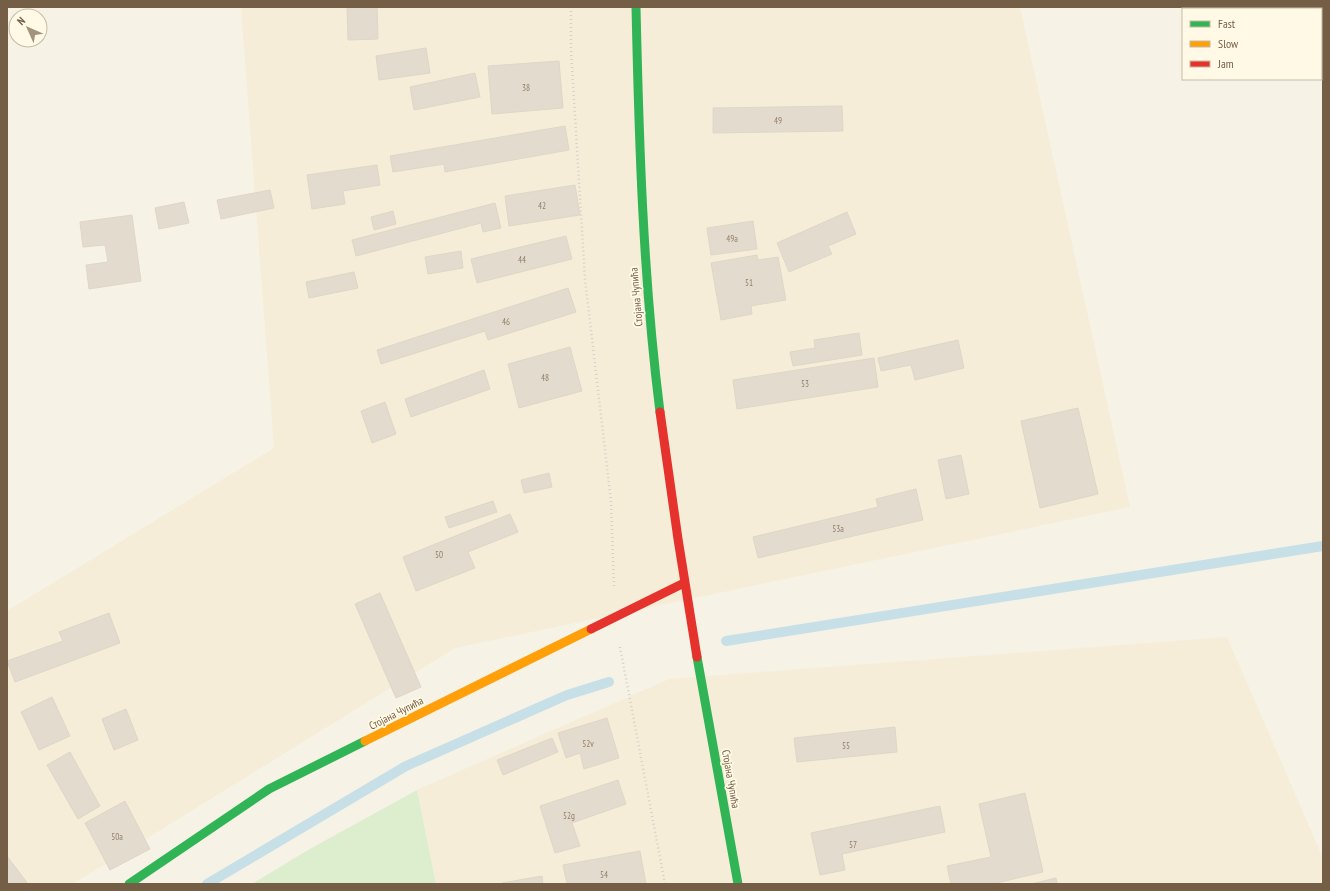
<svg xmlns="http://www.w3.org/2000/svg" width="1330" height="891" font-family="'PT Sans Narrow',sans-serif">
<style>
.residential{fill:#f5edd8}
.green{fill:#ddeecf}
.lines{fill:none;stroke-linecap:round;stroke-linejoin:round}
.stream{stroke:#c7dfe7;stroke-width:10}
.building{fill:#e3dbcd;stroke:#dfd6c8}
.path{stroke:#d7d0c8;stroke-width:2.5;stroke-dasharray:1 3;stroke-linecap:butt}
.fast{stroke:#30b455;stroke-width:9}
.slow{stroke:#ff9f0a;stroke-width:9}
.jam{stroke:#e5322d;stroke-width:9}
.labels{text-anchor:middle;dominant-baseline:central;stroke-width:3.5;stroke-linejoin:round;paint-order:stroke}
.number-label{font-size:9px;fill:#927f6a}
.street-label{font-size:11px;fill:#745e46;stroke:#fff9e6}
</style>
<rect width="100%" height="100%" fill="#f6f2e6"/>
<g class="residential">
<path d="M 241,7 L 1020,7 L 1130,507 L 455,648 L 73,884 L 7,884 L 7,611 L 274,448 Z"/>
<path d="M 1227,637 L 1323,858 L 1323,884 L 436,884 L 417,790 L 669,679 Z"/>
</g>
<path class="green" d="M 417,790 L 436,884 L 252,884 L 308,850 Z"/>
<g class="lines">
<g class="stream">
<path d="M 726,641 L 1323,546"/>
<path d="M 207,884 L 406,766 L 567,695 L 609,682"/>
</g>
</g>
<g class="building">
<path d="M 347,7 L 377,7 L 378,39 L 348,40 Z"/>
<path d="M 426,48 L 430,73 L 379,80 L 376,56 Z"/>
<path d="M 559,61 L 563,108 L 492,114 L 488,66 Z"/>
<path d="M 475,73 L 480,97 L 414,110 L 410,87 Z"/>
<path d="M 842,106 L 843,131 L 713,133 L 713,108 Z"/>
<path d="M 565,126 L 569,150 L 445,172 L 444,164 L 393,172 L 390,156 Z"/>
<path d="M 377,165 L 380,185 L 343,191 L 345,204 L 312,209 L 307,175 Z"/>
<path d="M 575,185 L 580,215 L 509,226 L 505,196 Z"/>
<path d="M 270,190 L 274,208 L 221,219 L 217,200 Z"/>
<path d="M 184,202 L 189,223 L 159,229 L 155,208 Z"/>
<path d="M 495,203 L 501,228 L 483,232 L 481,223 L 356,256 L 352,240 Z"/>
<path d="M 393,211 L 396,224 L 374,230 L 371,217 Z"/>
<path d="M 847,212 L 856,234 L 828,246 L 832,254 L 789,272 L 777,243 Z"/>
<path d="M 132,215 L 141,281 L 89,289 L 86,265 L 108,262 L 105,245 L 83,247 L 80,222 Z"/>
<path d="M 753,221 L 757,249 L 711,255 L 707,228 Z"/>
<path d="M 566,236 L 572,259 L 477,283 L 471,259 Z"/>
<path d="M 461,251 L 463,268 L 428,274 L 425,257 Z"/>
<path d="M 757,255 L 758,260 L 778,257 L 786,300 L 751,306 L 752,314 L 721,320 L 711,263 Z"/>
<path d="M 354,272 L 358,288 L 309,298 L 306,282 Z"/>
<path d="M 568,288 L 576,312 L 488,340 L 485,331 L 381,364 L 377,350 Z"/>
<path d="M 859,333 L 862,355 L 793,366 L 790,352 L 815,348 L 814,340 Z"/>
<path d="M 958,340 L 964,368 L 915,380 L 911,365 L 881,371 L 878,358 Z"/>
<path d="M 570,347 L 582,391 L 519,408 L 508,364 Z"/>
<path d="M 874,358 L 878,387 L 737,409 L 733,380 Z"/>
<path d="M 484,370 L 490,389 L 411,417 L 405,399 Z"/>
<path d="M 385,402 L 396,434 L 372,443 L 361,411 Z"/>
<path d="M 1078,408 L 1098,494 L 1040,508 L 1021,421 Z"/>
<path d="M 961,455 L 969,494 L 946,499 L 938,460 Z"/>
<path d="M 549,473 L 552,487 L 524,493 L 521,480 Z"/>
<path d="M 916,489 L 923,520 L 758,558 L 753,537 L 878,507 L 876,499 Z"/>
<path d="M 493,501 L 497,512 L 449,528 L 445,517 Z"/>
<path d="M 510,514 L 518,532 L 468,552 L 475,568 L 416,591 L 403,557 Z"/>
<path d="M 380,593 L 421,687 L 396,698 L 355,604 Z"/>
<path d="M 109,613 L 120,643 L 15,682 L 7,661 L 63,641 L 59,632 Z"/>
<path d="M 52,697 L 70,736 L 39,750 L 21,712 Z"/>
<path d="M 126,709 L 138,740 L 114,750 L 102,719 Z"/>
<path d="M 607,718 L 619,758 L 584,769 L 580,753 L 566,758 L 558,733 Z"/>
<path d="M 895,727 L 897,752 L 797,762 L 794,738 Z"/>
<path d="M 552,738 L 558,752 L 503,775 L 497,760 Z"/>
<path d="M 70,752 L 100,806 L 78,819 L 47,765 Z"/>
<path d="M 618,780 L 626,804 L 572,823 L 580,846 L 555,853 L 540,806 Z"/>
<path d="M 1025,793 L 1043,872 L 992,884 L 951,884 L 947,866 L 991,857 L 979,804 Z"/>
<path d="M 125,801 L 150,849 L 110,870 L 85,823 Z"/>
<path d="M 940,806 L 945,832 L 842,854 L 845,870 L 820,875 L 811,833 Z"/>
<path d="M 640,851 L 646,884 L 567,884 L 563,865 Z"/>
<path d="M 7,856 L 28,884 L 7,884 Z"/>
<path d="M 542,876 L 543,884 L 503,884 L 502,883 Z"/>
<path d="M 1056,878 L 1057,884 L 1031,884 Z"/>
</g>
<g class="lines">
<g class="path">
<path d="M 571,7 L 571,50 L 585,279 L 611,501 L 614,586"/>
<path d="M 620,647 L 665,884"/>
</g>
<g class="fast">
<path d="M 636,7 C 639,142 643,278 660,412"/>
<path d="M 697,657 L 738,884"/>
<path d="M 129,884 L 269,789 L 365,741"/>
</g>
<path class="slow" d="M 365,741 L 591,629"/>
<g class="jam">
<path d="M 660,412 L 678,539 L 697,657"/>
<path d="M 591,629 L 684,583"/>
</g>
</g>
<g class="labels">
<g class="number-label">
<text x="526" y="87">38</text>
<text x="778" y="120">49</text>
<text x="542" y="205">42</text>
<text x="732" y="238">49a</text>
<text x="522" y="259">44</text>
<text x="749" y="282">51</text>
<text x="506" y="321">46</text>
<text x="545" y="377">48</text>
<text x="805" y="383">53</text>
<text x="838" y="528">53a</text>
<text x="439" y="554">50</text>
<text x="588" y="743">52v</text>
<text x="846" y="745">55</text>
<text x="569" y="815">52g</text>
<text x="117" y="836">50a</text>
<text x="853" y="844">57</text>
<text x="604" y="874">54</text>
</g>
<g class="street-label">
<text transform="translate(636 297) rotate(-95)">Стојана Чупића</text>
<text transform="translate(396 713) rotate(-27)">Стојана Чупића</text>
<text transform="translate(731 779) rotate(80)">Стојана Чупића</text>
</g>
</g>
<rect width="1330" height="891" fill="none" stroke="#745e46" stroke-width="16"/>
<rect x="1182" y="8" width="140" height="72" fill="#fff9e6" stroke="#c7bba6"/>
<rect x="1190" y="21" width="20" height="6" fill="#30b455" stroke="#c7bba6"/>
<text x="1218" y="28" font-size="12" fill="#745e46">Fast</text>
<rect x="1190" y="41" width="20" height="6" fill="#ff9f0a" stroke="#c7bba6"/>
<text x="1218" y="48" font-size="12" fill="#745e46">Slow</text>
<rect x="1190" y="61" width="20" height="6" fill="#e5322d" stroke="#c7bba6"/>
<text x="1218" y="68" font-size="12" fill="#745e46">Jam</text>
<g transform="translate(28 28) rotate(315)"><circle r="19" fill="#fff9e6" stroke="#c7bba6"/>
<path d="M0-3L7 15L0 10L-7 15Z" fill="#a2927e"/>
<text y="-6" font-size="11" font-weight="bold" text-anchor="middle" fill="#745e46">N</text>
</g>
</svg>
